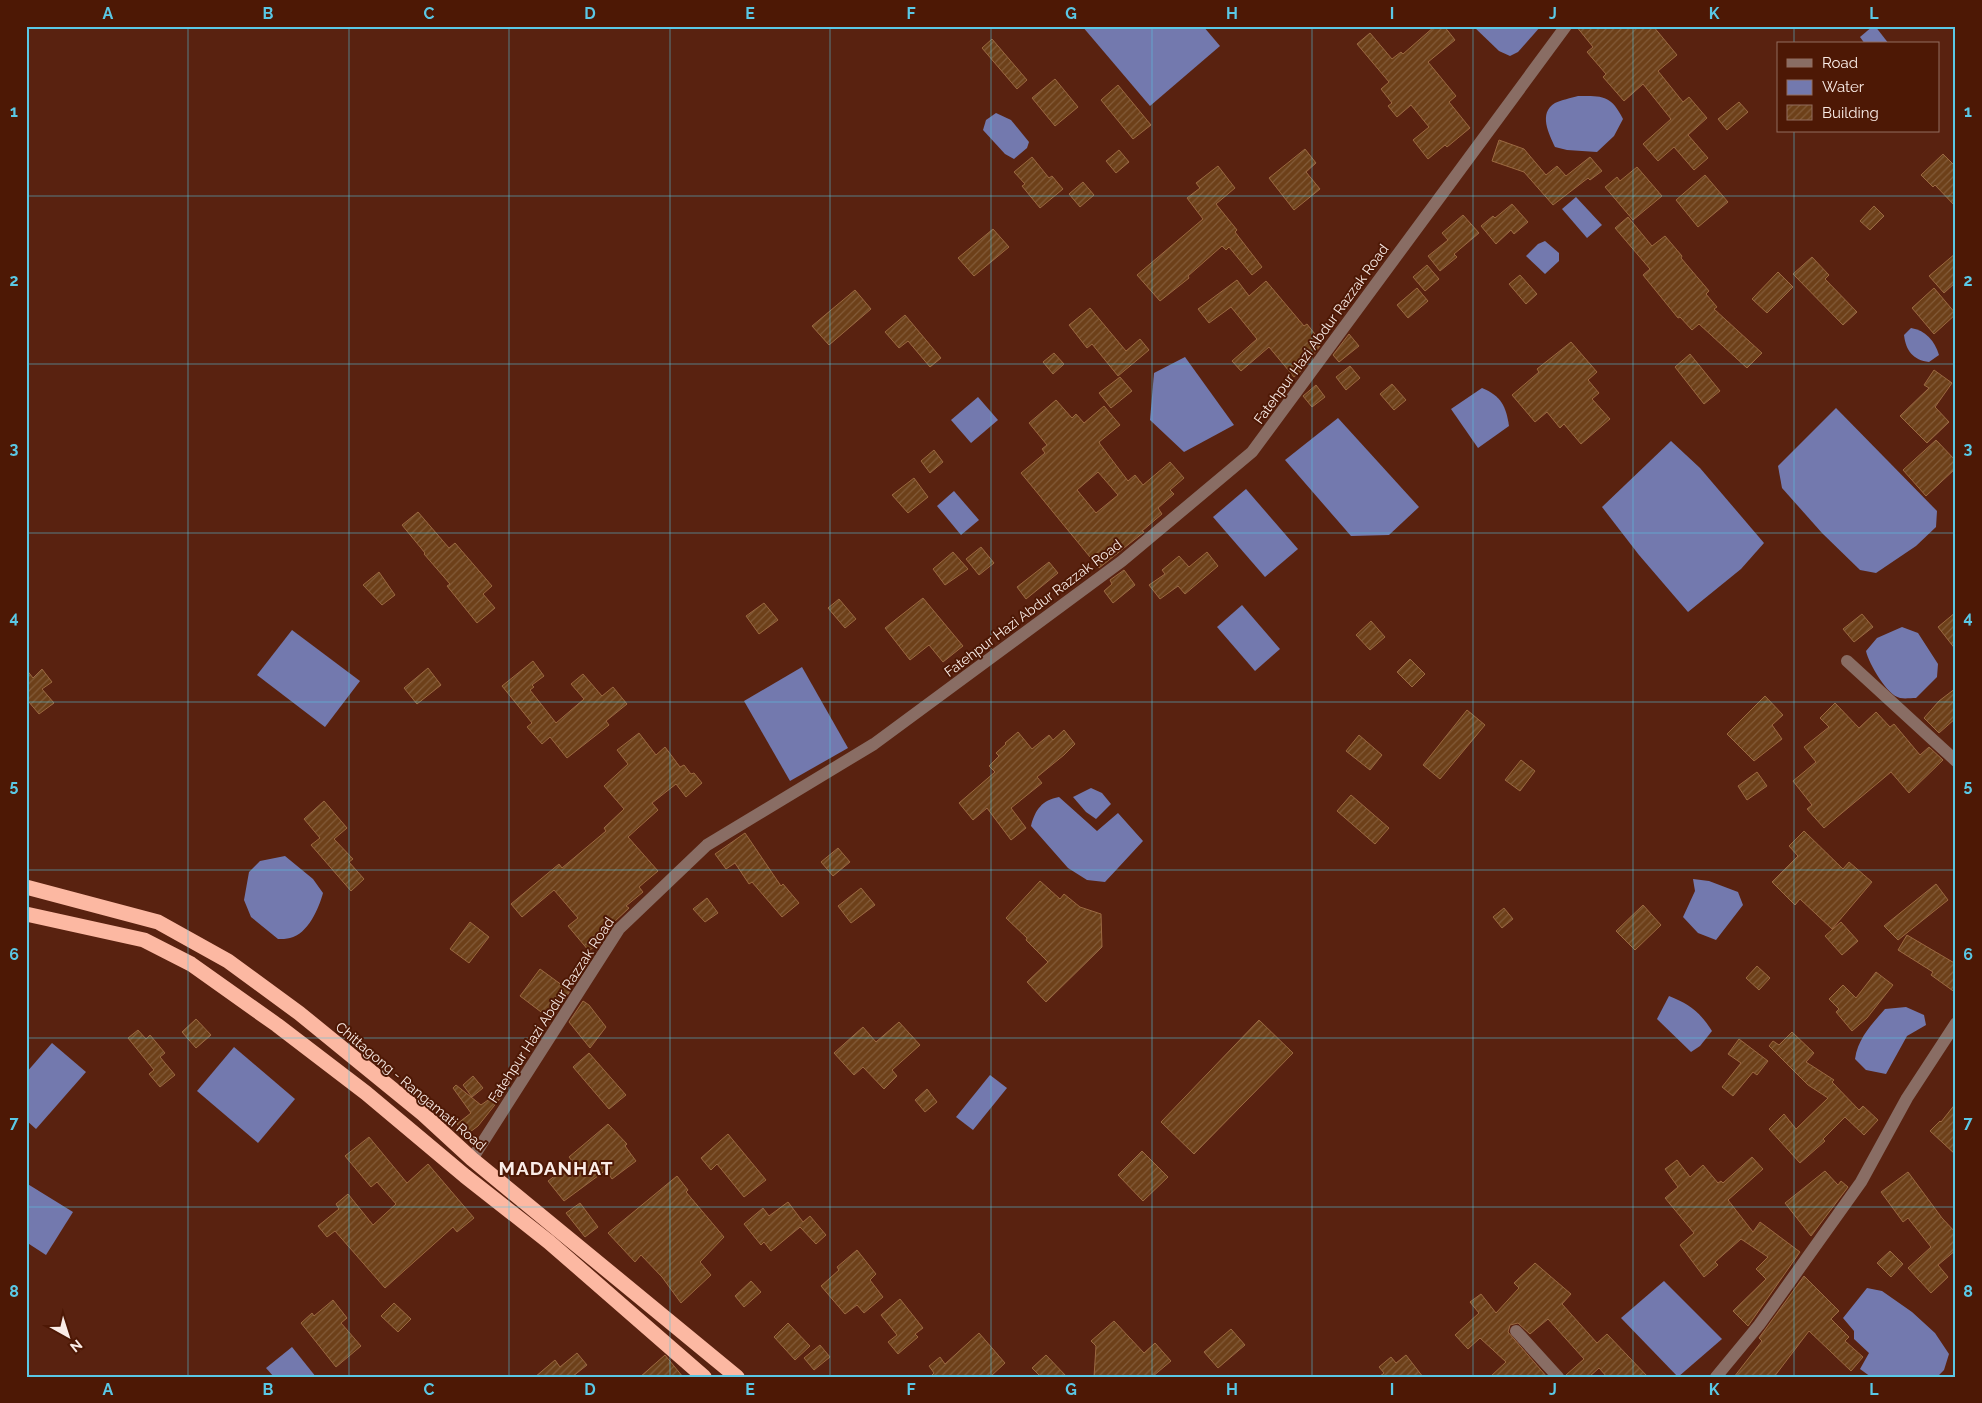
<svg xmlns="http://www.w3.org/2000/svg" width="1982" height="1403" font-family="Raleway,sans-serif">
<style>
.water{fill:#7379ae}
.building{fill:url(#building-hatch);stroke:#9b6941;fill-rule:evenodd}
.lines{fill:none;stroke-linecap:round;stroke-linejoin:round}
.street{stroke:#896d64;stroke-width:12}
.highway{stroke:#fcb8a2;stroke-width:15}
.grid{fill:none;stroke:#5ac8e6;stroke-width:1;stroke-opacity:0.55}
.labels{text-anchor:middle;dominant-baseline:central;stroke-width:4;stroke-linejoin:round;paint-order:stroke}
.street-label{font-size:14px;fill:#faece7;stroke:#4d1805}
.district-label{font-size:19px;font-weight:bold;letter-spacing:1px;fill:#faece7;stroke:#4d1805}
.neatline{fill:none;stroke:#5ac8e6;stroke-width:2}
.grid-label{font-size:16px;text-anchor:middle;font-weight:bold;fill:#5ac8e6}
</style>
<defs>
<pattern id="building-hatch" width="6" height="6" patternUnits="userSpaceOnUse" patternTransform="scale(1.25)"><rect width="6" height="6" fill="#6d4019"/><path d="M-1 1l2-2M0 6l6-6M5 7l2-2" fill="none" stroke="#835c3a"/></pattern>
</defs>
<rect width="100%" height="100%" fill="#592210"/>
<g class="water">
<path d="M 1082,26 L 1203,26 L 1220,46 L 1150,106 Z"/>
<path d="M 1473,26 L 1541,26 L 1518,52 L 1510,56 L 1499,51 Z"/>
<path d="M 1873,26 L 1875,26 L 1889,44 L 1865,44 L 1860,37 Z"/>
<path d="M 1578,96 C 1603,96 1611,95 1623,119 L 1614,136 L 1597,152 L 1567,150 L 1555,147 C 1549,134 1538,113 1555,103 C 1561,100 1571,98 1578,96 Z"/>
<path d="M 996,113 L 1011,120 L 1029,142 L 1027,148 L 1014,159 L 1005,154 L 983,130 L 986,120 Z"/>
<path d="M 1576,197 L 1602,225 L 1587,238 L 1562,209 Z"/>
<path d="M 1545,241 L 1559,253 L 1559,261 L 1545,274 L 1526,256 L 1538,244 Z"/>
<path d="M 1911,328 C 1925,330 1935,341 1939,355 L 1929,362 C 1913,360 1906,351 1904,335 Z"/>
<path d="M 1185,357 L 1234,425 L 1184,452 L 1150,420 L 1154,373 Z"/>
<path d="M 1482,388 C 1501,396 1506,406 1509,426 L 1478,448 L 1451,409 Z"/>
<path d="M 978,397 L 998,420 L 971,443 L 951,420 Z"/>
<path d="M 1836,408 L 1937,511 L 1936,527 L 1916,546 L 1876,573 L 1860,570 L 1822,533 L 1782,488 L 1778,466 Z"/>
<path d="M 1338,418 L 1419,507 L 1389,535 L 1351,536 L 1285,460 Z"/>
<path d="M 1671,441 L 1700,468 L 1764,543 L 1741,569 L 1688,612 L 1639,555 L 1602,507 Z"/>
<path d="M 1246,489 L 1298,549 L 1265,577 L 1213,517 Z"/>
<path d="M 954,491 L 979,520 L 961,535 L 937,506 Z"/>
<path d="M 1242,605 L 1280,649 L 1255,671 L 1217,627 Z"/>
<path d="M 1902,627 L 1918,633 L 1938,664 L 1937,677 L 1916,698 C 1911,698 1905,699 1900,698 C 1887,695 1869,664 1866,651 L 1877,638 Z"/>
<path d="M 292,630 L 360,681 L 325,727 L 257,675 Z"/>
<path d="M 802,667 L 848,748 L 790,781 L 744,701 Z"/>
<path d="M 1091,788 L 1102,793 L 1111,804 L 1096,819 L 1086,812 L 1073,797 Z"/>
<path d="M 1059,797 L 1097,831 L 1118,813 L 1143,841 L 1105,882 L 1087,880 L 1068,868 L 1031,826 C 1035,810 1042,800 1059,797 Z"/>
<path d="M 285,856 L 313,879 L 323,893 C 319,908 308,934 290,938 C 287,939 281,939 278,939 L 251,917 L 244,900 L 249,872 L 260,861 Z"/>
<path d="M 1693,879 L 1709,881 L 1738,892 L 1743,905 L 1716,940 L 1698,933 L 1683,917 L 1695,891 Z"/>
<path d="M 1669,996 C 1689,1004 1700,1012 1712,1031 L 1700,1046 L 1691,1052 L 1657,1019 Z"/>
<path d="M 1906,1007 L 1924,1015 L 1926,1025 L 1907,1036 L 1886,1074 L 1866,1070 L 1855,1059 C 1858,1038 1872,1024 1885,1009 Z"/>
<path d="M 52,1043 L 86,1072 L 36,1129 L 26,1120 L 26,1073 Z"/>
<path d="M 234,1047 L 295,1099 L 258,1143 L 197,1091 Z"/>
<path d="M 990,1075 L 1007,1088 L 973,1130 L 956,1117 Z"/>
<path d="M 26,1183 L 73,1212 L 46,1255 L 26,1242 Z"/>
<path d="M 1664,1281 L 1722,1339 L 1678,1377 L 1621,1318 Z"/>
<path d="M 1867,1288 L 1882,1291 L 1912,1312 L 1935,1333 L 1949,1354 L 1944,1370 L 1937,1377 L 1871,1377 L 1860,1369 L 1869,1353 L 1854,1339 L 1854,1331 L 1843,1318 Z"/>
<path d="M 292,1347 L 316,1377 L 274,1377 L 266,1368 Z"/>
</g>
<g class="building">
<path d="M 1435,26 L 1444,26 L 1455,40 L 1428,62 L 1456,96 L 1449,102 L 1470,128 L 1447,147 L 1445,145 L 1428,159 L 1413,140 L 1429,127 L 1411,105 L 1397,117 L 1388,106 L 1392,103 L 1381,89 L 1389,82 L 1357,44 L 1370,33 L 1392,59 L 1401,52 L 1403,54 Z"/>
<path d="M 1576,26 L 1653,26 L 1677,55 L 1658,71 L 1683,102 L 1689,97 L 1707,118 L 1688,135 L 1708,158 L 1694,170 L 1674,147 L 1658,161 L 1643,144 L 1671,119 L 1643,84 L 1624,101 L 1603,77 L 1606,74 L 1587,52 L 1593,47 Z"/>
<path d="M 992,39 L 1027,80 L 1017,89 L 982,48 Z"/>
<path d="M 1055,79 L 1078,107 L 1055,126 L 1032,98 Z"/>
<path d="M 1118,85 L 1151,125 L 1133,139 L 1101,100 Z"/>
<path d="M 1739,102 L 1748,112 L 1727,130 L 1718,119 Z"/>
<path d="M 1499,140 L 1524,149 L 1546,175 L 1557,166 L 1566,176 L 1590,157 L 1602,171 L 1590,180 L 1588,178 L 1553,205 L 1524,172 L 1492,161 Z"/>
<path d="M 1305,149 L 1316,163 L 1306,172 L 1320,189 L 1294,210 L 1269,178 Z"/>
<path d="M 1119,150 L 1129,162 L 1116,173 L 1106,161 Z"/>
<path d="M 1943,154 L 1956,167 L 1956,207 L 1935,185 L 1933,187 L 1921,175 Z"/>
<path d="M 1032,157 L 1049,178 L 1052,176 L 1063,189 L 1040,208 L 1022,186 L 1025,184 L 1014,172 Z"/>
<path d="M 1218,166 L 1235,188 L 1216,204 L 1237,230 L 1235,232 L 1262,267 L 1252,275 L 1229,247 L 1226,250 L 1222,246 L 1188,276 L 1189,278 L 1160,301 L 1137,275 L 1203,219 L 1187,198 L 1200,188 L 1196,183 Z"/>
<path d="M 1637,167 L 1662,196 L 1633,220 L 1605,187 L 1617,177 L 1620,181 Z"/>
<path d="M 1705,175 L 1728,202 L 1698,227 L 1676,200 Z"/>
<path d="M 1083,182 L 1094,195 L 1080,207 L 1069,194 Z"/>
<path d="M 1512,204 L 1528,222 L 1514,234 L 1511,230 L 1496,244 L 1481,226 L 1493,216 L 1495,218 Z"/>
<path d="M 1874,206 L 1884,216 L 1870,230 L 1860,221 Z"/>
<path d="M 1463,215 L 1479,233 L 1454,254 L 1457,257 L 1440,271 L 1428,256 L 1448,240 L 1442,233 Z"/>
<path d="M 1628,217 L 1652,246 L 1665,236 L 1682,256 L 1681,258 L 1709,291 L 1706,294 L 1717,307 L 1714,309 L 1762,353 L 1747,368 L 1699,324 L 1692,330 L 1680,317 L 1678,318 L 1643,275 L 1650,269 L 1615,228 Z"/>
<path d="M 993,229 L 1009,247 L 974,276 L 958,258 Z"/>
<path d="M 1956,253 L 1956,282 L 1944,293 L 1929,276 Z"/>
<path d="M 1812,257 L 1829,275 L 1825,279 L 1857,312 L 1843,325 L 1793,274 Z"/>
<path d="M 1427,265 L 1439,279 L 1425,291 L 1413,277 Z"/>
<path d="M 1778,272 L 1793,287 L 1767,313 L 1752,299 Z"/>
<path d="M 1520,275 L 1537,294 L 1526,304 L 1509,284 Z"/>
<path d="M 1237,280 L 1249,296 L 1266,281 L 1304,326 L 1307,324 L 1322,343 L 1303,369 L 1294,377 L 1269,347 L 1241,371 L 1232,361 L 1257,339 L 1231,307 L 1209,323 L 1198,309 Z"/>
<path d="M 1417,288 L 1428,301 L 1408,318 L 1397,305 Z"/>
<path d="M 1934,288 L 1956,314 L 1934,334 L 1912,308 Z"/>
<path d="M 855,290 L 871,309 L 829,345 L 812,326 Z"/>
<path d="M 1090,308 L 1126,351 L 1140,339 L 1149,350 L 1118,376 L 1092,344 L 1087,348 L 1069,325 Z"/>
<path d="M 905,315 L 941,358 L 930,367 L 908,341 L 899,348 L 885,332 Z"/>
<path d="M 1349,334 L 1359,346 L 1339,362 L 1333,355 Z"/>
<path d="M 1571,342 L 1597,372 L 1588,380 L 1599,393 L 1592,399 L 1610,419 L 1581,444 L 1564,424 L 1560,428 L 1547,412 L 1535,422 L 1512,395 L 1539,372 L 1537,369 Z"/>
<path d="M 1054,353 L 1064,364 L 1053,374 L 1043,362 Z"/>
<path d="M 1690,354 L 1720,391 L 1704,404 L 1675,367 Z"/>
<path d="M 1350,366 L 1360,378 L 1346,390 L 1336,377 Z"/>
<path d="M 1934,370 L 1952,383 L 1935,407 L 1949,422 L 1927,443 L 1900,416 L 1929,388 L 1924,385 Z"/>
<path d="M 1120,377 L 1132,391 L 1111,408 L 1099,393 Z"/>
<path d="M 1392,384 L 1406,400 L 1394,410 L 1380,394 Z"/>
<path d="M 1316,385 L 1325,397 L 1312,407 L 1303,396 Z"/>
<path d="M 1056,400 L 1072,418 L 1076,414 L 1084,423 L 1104,406 L 1120,425 L 1099,442 L 1100,444 L 1128,481 L 1135,475 L 1143,485 L 1170,462 L 1184,478 L 1170,490 L 1174,494 L 1158,508 L 1162,514 L 1142,531 L 1144,532 L 1099,568 L 1021,473 L 1045,453 L 1042,449 L 1047,445 L 1029,423 ZM 1098,472 L 1118,495 L 1096,513 L 1077,490 Z"/>
<path d="M 1936,440 L 1956,461 L 1956,468 L 1926,496 L 1903,470 Z"/>
<path d="M 934,450 L 943,462 L 930,473 L 921,461 Z"/>
<path d="M 914,478 L 928,497 L 908,513 L 892,495 Z"/>
<path d="M 418,512 L 449,548 L 455,543 L 492,586 L 483,594 L 495,608 L 477,623 L 447,586 L 450,584 L 424,554 L 425,553 L 402,525 Z"/>
<path d="M 981,547 L 994,563 L 979,575 L 966,559 Z"/>
<path d="M 953,552 L 968,569 L 945,585 L 933,569 Z"/>
<path d="M 1207,552 L 1218,566 L 1185,594 L 1178,586 L 1160,599 L 1149,585 L 1165,574 L 1162,570 L 1179,556 L 1189,567 Z"/>
<path d="M 1049,562 L 1058,573 L 1026,599 L 1017,587 Z"/>
<path d="M 1124,570 L 1135,585 L 1113,603 L 1104,591 L 1112,584 L 1110,580 Z"/>
<path d="M 379,572 L 395,595 L 382,605 L 363,585 Z"/>
<path d="M 923,598 L 963,646 L 943,662 L 929,645 L 910,660 L 885,628 Z"/>
<path d="M 839,599 L 856,619 L 845,628 L 828,608 Z"/>
<path d="M 764,603 L 778,620 L 759,634 L 746,616 Z"/>
<path d="M 1956,612 L 1956,650 L 1938,627 Z"/>
<path d="M 1862,614 L 1873,627 L 1854,642 L 1843,629 Z"/>
<path d="M 1371,621 L 1385,637 L 1370,650 L 1356,635 Z"/>
<path d="M 1410,659 L 1425,674 L 1412,687 L 1397,672 Z"/>
<path d="M 533,661 L 544,676 L 532,685 L 534,687 L 530,690 L 556,723 L 584,699 L 571,684 L 583,674 L 602,696 L 613,687 L 627,704 L 606,721 L 609,725 L 567,758 L 550,737 L 542,744 L 527,727 L 532,723 L 502,686 Z"/>
<path d="M 428,668 L 441,685 L 417,704 L 404,688 Z"/>
<path d="M 26,669 L 33,678 L 42,669 L 52,682 L 42,689 L 54,703 L 39,714 L 28,701 L 26,702 Z"/>
<path d="M 1956,688 L 1956,718 L 1939,733 L 1924,718 L 1939,701 Z"/>
<path d="M 1765,696 L 1783,715 L 1772,725 L 1782,739 L 1754,761 L 1727,734 Z"/>
<path d="M 1835,703 L 1859,728 L 1876,712 L 1890,727 L 1894,724 L 1920,755 L 1929,747 L 1943,760 L 1909,793 L 1891,772 L 1824,828 L 1807,809 L 1812,805 L 1793,781 L 1816,762 L 1804,747 L 1829,727 L 1820,718 Z"/>
<path d="M 1467,710 L 1485,725 L 1440,779 L 1423,765 Z"/>
<path d="M 1064,730 L 1075,744 L 1064,755 L 1037,777 L 1042,783 L 1011,808 L 1026,828 L 1011,840 L 987,808 L 973,820 L 959,803 L 995,772 L 989,766 L 999,756 L 996,753 L 1006,744 L 1005,743 L 1018,732 L 1032,749 L 1049,735 L 1053,740 Z"/>
<path d="M 639,733 L 656,755 L 665,747 L 680,767 L 684,765 L 691,774 L 694,773 L 702,783 L 686,797 L 676,784 L 652,803 L 658,810 L 628,837 L 658,871 L 639,887 L 643,892 L 626,906 L 629,908 L 613,923 L 603,939 L 589,951 L 568,926 L 578,918 L 554,890 L 522,917 L 511,904 L 559,864 L 562,868 L 606,831 L 604,828 L 624,809 L 604,786 L 628,764 L 617,750 Z"/>
<path d="M 1359,735 L 1382,755 L 1370,770 L 1346,751 Z"/>
<path d="M 1521,760 L 1535,771 L 1520,791 L 1505,780 Z"/>
<path d="M 1757,772 L 1767,786 L 1747,800 L 1738,786 Z"/>
<path d="M 1351,795 L 1389,828 L 1375,844 L 1337,811 Z"/>
<path d="M 324,801 L 347,828 L 334,839 L 353,859 L 349,862 L 364,879 L 351,891 L 311,845 L 320,838 L 304,819 Z"/>
<path d="M 1804,831 L 1843,869 L 1849,862 L 1872,882 L 1832,929 L 1800,899 L 1795,905 L 1772,882 L 1798,856 L 1789,846 Z"/>
<path d="M 745,833 L 781,886 L 783,884 L 799,903 L 782,917 L 752,882 L 749,884 L 735,863 L 726,869 L 715,854 Z"/>
<path d="M 838,848 L 850,862 L 833,876 L 821,862 Z"/>
<path d="M 1040,881 L 1060,899 L 1064,894 L 1080,907 L 1101,914 L 1102,947 L 1046,1002 L 1027,982 L 1048,962 L 1026,940 L 1027,938 L 1006,918 Z"/>
<path d="M 1936,884 L 1948,900 L 1898,940 L 1884,926 Z"/>
<path d="M 861,888 L 875,905 L 851,923 L 838,906 Z"/>
<path d="M 707,898 L 718,913 L 705,922 L 693,909 Z"/>
<path d="M 1643,905 L 1661,925 L 1635,950 L 1616,931 Z"/>
<path d="M 1504,908 L 1513,919 L 1502,928 L 1493,917 Z"/>
<path d="M 470,922 L 489,937 L 469,963 L 450,949 Z"/>
<path d="M 1841,922 L 1858,941 L 1842,955 L 1825,936 Z"/>
<path d="M 1907,935 L 1956,964 L 1956,993 L 1931,975 L 1933,972 L 1898,950 Z"/>
<path d="M 1757,966 L 1770,978 L 1759,990 L 1746,978 Z"/>
<path d="M 540,969 L 570,991 L 558,1009 L 557,1007 L 549,1018 L 520,996 Z"/>
<path d="M 1876,972 L 1893,985 L 1867,1018 L 1852,1031 L 1836,1012 L 1839,1009 L 1829,999 L 1843,985 L 1856,998 Z"/>
<path d="M 583,1001 L 589,1005 L 606,1027 L 590,1048 L 569,1022 Z"/>
<path d="M 196,1019 L 211,1035 L 196,1048 L 182,1032 Z"/>
<path d="M 1259,1020 L 1293,1053 L 1194,1154 L 1161,1122 Z"/>
<path d="M 899,1022 L 920,1045 L 892,1070 L 897,1076 L 884,1089 L 863,1067 L 854,1075 L 834,1053 L 863,1027 L 876,1042 Z"/>
<path d="M 138,1030 L 146,1039 L 150,1035 L 165,1053 L 160,1057 L 175,1075 L 160,1087 L 149,1074 L 154,1070 L 128,1038 Z"/>
<path d="M 1792,1032 L 1814,1053 L 1806,1062 L 1834,1080 L 1832,1082 L 1859,1110 L 1863,1106 L 1878,1120 L 1864,1135 L 1845,1117 L 1823,1139 L 1825,1141 L 1800,1163 L 1769,1129 L 1784,1114 L 1796,1129 L 1828,1098 L 1808,1085 L 1769,1046 L 1773,1041 L 1779,1045 Z"/>
<path d="M 1739,1039 L 1768,1061 L 1757,1075 L 1753,1072 L 1733,1096 L 1722,1087 L 1741,1063 L 1728,1054 Z"/>
<path d="M 589,1053 L 626,1095 L 609,1109 L 573,1067 Z"/>
<path d="M 473,1076 L 483,1088 L 472,1097 L 463,1085 Z"/>
<path d="M 456,1085 L 481,1105 L 498,1093 L 502,1096 L 478,1126 L 466,1135 L 457,1124 L 471,1113 L 453,1088 Z"/>
<path d="M 927,1089 L 937,1102 L 925,1112 L 915,1100 Z"/>
<path d="M 1956,1103 L 1956,1155 L 1930,1131 L 1940,1121 L 1941,1122 Z"/>
<path d="M 608,1124 L 627,1144 L 625,1146 L 636,1161 L 612,1179 L 606,1170 L 564,1201 L 548,1181 L 573,1162 L 569,1157 Z"/>
<path d="M 728,1134 L 766,1180 L 744,1197 L 717,1164 L 711,1170 L 701,1158 Z"/>
<path d="M 369,1137 L 407,1183 L 428,1164 L 474,1218 L 457,1232 L 453,1227 L 385,1288 L 335,1231 L 327,1237 L 318,1226 L 339,1209 L 336,1204 L 348,1194 L 373,1225 L 396,1204 L 377,1182 L 371,1187 L 345,1156 Z"/>
<path d="M 1142,1151 L 1168,1177 L 1143,1201 L 1118,1175 Z"/>
<path d="M 1752,1157 L 1763,1169 L 1728,1200 L 1753,1232 L 1760,1222 L 1800,1252 L 1748,1326 L 1733,1311 L 1766,1279 L 1756,1269 L 1768,1257 L 1741,1239 L 1715,1262 L 1718,1265 L 1704,1277 L 1680,1245 L 1694,1233 L 1665,1198 L 1678,1187 L 1665,1169 L 1677,1160 L 1690,1177 L 1703,1165 L 1718,1183 L 1721,1181 L 1723,1183 Z"/>
<path d="M 1825,1171 L 1838,1185 L 1841,1181 L 1848,1187 L 1811,1236 L 1785,1203 Z"/>
<path d="M 1908,1172 L 1942,1218 L 1956,1233 L 1956,1250 L 1938,1265 L 1948,1277 L 1931,1293 L 1908,1268 L 1931,1247 L 1908,1218 L 1903,1222 L 1881,1192 Z"/>
<path d="M 677,1176 L 688,1190 L 686,1192 L 724,1237 L 700,1262 L 711,1275 L 681,1303 L 662,1277 L 641,1255 L 635,1262 L 608,1233 Z"/>
<path d="M 788,1202 L 803,1222 L 810,1216 L 826,1235 L 816,1244 L 800,1227 L 771,1251 L 764,1242 L 761,1245 L 744,1224 L 763,1208 L 769,1216 Z"/>
<path d="M 580,1203 L 598,1227 L 585,1237 L 566,1213 Z"/>
<path d="M 857,1250 L 876,1274 L 870,1280 L 883,1297 L 864,1313 L 857,1305 L 845,1314 L 821,1286 L 839,1270 L 837,1267 Z"/>
<path d="M 1890,1251 L 1903,1264 L 1891,1277 L 1877,1263 Z"/>
<path d="M 1535,1263 L 1571,1294 L 1562,1304 L 1597,1343 L 1607,1334 L 1648,1377 L 1607,1377 L 1599,1368 L 1589,1377 L 1566,1377 L 1566,1375 L 1584,1359 L 1548,1319 L 1530,1334 L 1518,1323 L 1510,1325 L 1508,1332 L 1547,1377 L 1490,1377 L 1506,1362 L 1480,1338 L 1468,1349 L 1455,1335 L 1479,1313 L 1470,1302 L 1481,1294 L 1496,1313 L 1519,1288 L 1514,1283 Z"/>
<path d="M 1804,1276 L 1839,1311 L 1831,1319 L 1849,1337 L 1845,1341 L 1863,1357 L 1851,1371 L 1809,1331 L 1774,1377 L 1734,1377 L 1762,1341 L 1759,1338 Z"/>
<path d="M 751,1281 L 761,1292 L 744,1307 L 735,1296 Z"/>
<path d="M 900,1299 L 923,1328 L 915,1334 L 918,1337 L 898,1354 L 888,1342 L 897,1335 L 881,1315 Z"/>
<path d="M 333,1300 L 347,1318 L 341,1323 L 361,1346 L 336,1367 L 301,1323 L 312,1313 L 314,1316 Z"/>
<path d="M 394,1303 L 411,1319 L 398,1332 L 381,1316 Z"/>
<path d="M 1114,1321 L 1144,1353 L 1155,1343 L 1171,1361 L 1152,1377 L 1094,1377 L 1096,1346 L 1091,1341 Z"/>
<path d="M 788,1323 L 810,1346 L 795,1360 L 774,1337 Z"/>
<path d="M 1231,1329 L 1245,1345 L 1218,1368 L 1204,1352 Z"/>
<path d="M 979,1333 L 1005,1363 L 990,1377 L 930,1377 L 934,1373 L 929,1366 L 940,1357 L 945,1364 Z"/>
<path d="M 820,1345 L 830,1357 L 814,1370 L 804,1358 Z"/>
<path d="M 577,1353 L 587,1365 L 572,1377 L 535,1377 L 555,1360 L 560,1367 Z"/>
<path d="M 665,1355 L 683,1377 L 640,1377 Z"/>
<path d="M 1046,1355 L 1067,1377 L 1041,1377 L 1032,1368 Z"/>
<path d="M 1406,1355 L 1423,1377 L 1379,1377 L 1384,1373 L 1379,1367 L 1391,1357 L 1396,1363 Z"/>
</g>
<g class="lines">
<g class="street">
<path d="M 1847,661 L 1956,761"/>
<path d="M 472,1159 L 619,929 L 707,845 L 874,744 L 1122,561 L 1252,452 L 1566,26"/>
<path d="M 1516,1331 L 1558,1377"/>
<path d="M 1716,1377 L 1759,1325 L 1861,1182 L 1907,1098 L 1956,1023"/>
</g>
<g class="highway">
<path d="M 26,887 L 158,922 L 228,961 L 299,1013 L 423,1114 L 472,1159 L 737,1377"/>
<path d="M 26,914 L 144,940 L 191,964 L 277,1025 L 366,1093 L 465,1176 L 549,1242 L 704,1377"/>
</g>
</g>
<path class="grid" d="M 188,26 L 188,1377M 349,26 L 349,1377M 509,26 L 509,1377M 670,26 L 670,1377M 830,26 L 830,1377M 991,26 L 991,1377M 1152,26 L 1152,1377M 1312,26 L 1312,1377M 1473,26 L 1473,1377M 1633,26 L 1633,1377M 1794,26 L 1794,44M 1794,131 L 1794,1377M 26,196 L 1956,196M 26,364 L 1956,364M 26,533 L 1956,533M 26,702 L 1956,702M 26,870 L 1956,870M 26,1038 L 1956,1038M 26,1207 L 1956,1207"/>
<g class="labels">
<g class="street-label">
<text transform="translate(1321 334) rotate(-54)">Fatehpur Hazi Abdur Razzak Road</text>
<text transform="translate(1033 608) rotate(-37)">Fatehpur Hazi Abdur Razzak Road</text>
<text transform="translate(551 1010) rotate(-57)">Fatehpur Hazi Abdur Razzak Road</text>
<text transform="translate(411 1086) rotate(40)">Chittagong - Rangamati Road</text>
</g>
<g class="district-label">
<text x="556" y="1168">MADANHAT</text>
</g>
</g>
<rect width="1982" height="1403" fill="none" stroke="#4d1805" stroke-width="55"/>
<rect x="1777" y="42" width="162" height="90" fill="#4d1805" stroke="#926d5f"/>
<rect x="1787" y="59" width="25" height="8" fill="#896d64" stroke="#926d5f"/>
<text x="1822" y="68" font-size="15" fill="#faece7">Road</text>
<rect x="1787" y="80" width="25" height="15" fill="#7379ae" stroke="#926d5f"/>
<text x="1822" y="92" font-size="15" fill="#faece7">Water</text>
<rect x="1787" y="105" width="25" height="15" fill="url(#building-hatch)" stroke="#926d5f"/>
<text x="1822" y="118" font-size="15" fill="#faece7">Building</text>
<g transform="translate(68 1336) rotate(141)" stroke="#4d1805" stroke-width="4" paint-order="stroke">
<path d="M0-4L9 19L0 12L-9 19Z" fill="#faece7"/>
<text y="-8" font-size="14" font-weight="bold" text-anchor="middle" fill="#faece7">N</text>
</g>
<rect x="28" y="28" width="1926" height="1348" class="neatline"/>
<g class="grid-label">
<text x="108" y="19">A</text>
<text x="268" y="19">B</text>
<text x="429" y="19">C</text>
<text x="590" y="19">D</text>
<text x="750" y="19">E</text>
<text x="911" y="19">F</text>
<text x="1071" y="19">G</text>
<text x="1232" y="19">H</text>
<text x="1392" y="19">I</text>
<text x="1553" y="19">J</text>
<text x="1714" y="19">K</text>
<text x="1874" y="19">L</text>
<text x="14" y="117">1</text>
<text x="1968" y="117">1</text>
<text x="14" y="286">2</text>
<text x="1968" y="286">2</text>
<text x="14" y="454">3</text>
<text x="1968" y="454">3</text>
<text x="14" y="623">4</text>
<text x="1968" y="623">4</text>
<text x="14" y="791">5</text>
<text x="1968" y="791">5</text>
<text x="14" y="960">6</text>
<text x="1968" y="960">6</text>
<text x="14" y="1128">7</text>
<text x="1968" y="1128">7</text>
<text x="14" y="1297">8</text>
<text x="1968" y="1297">8</text>
<text x="108" y="1395">A</text>
<text x="268" y="1395">B</text>
<text x="429" y="1395">C</text>
<text x="590" y="1395">D</text>
<text x="750" y="1395">E</text>
<text x="911" y="1395">F</text>
<text x="1071" y="1395">G</text>
<text x="1232" y="1395">H</text>
<text x="1392" y="1395">I</text>
<text x="1553" y="1395">J</text>
<text x="1714" y="1395">K</text>
<text x="1874" y="1395">L</text>
</g>
</svg>
